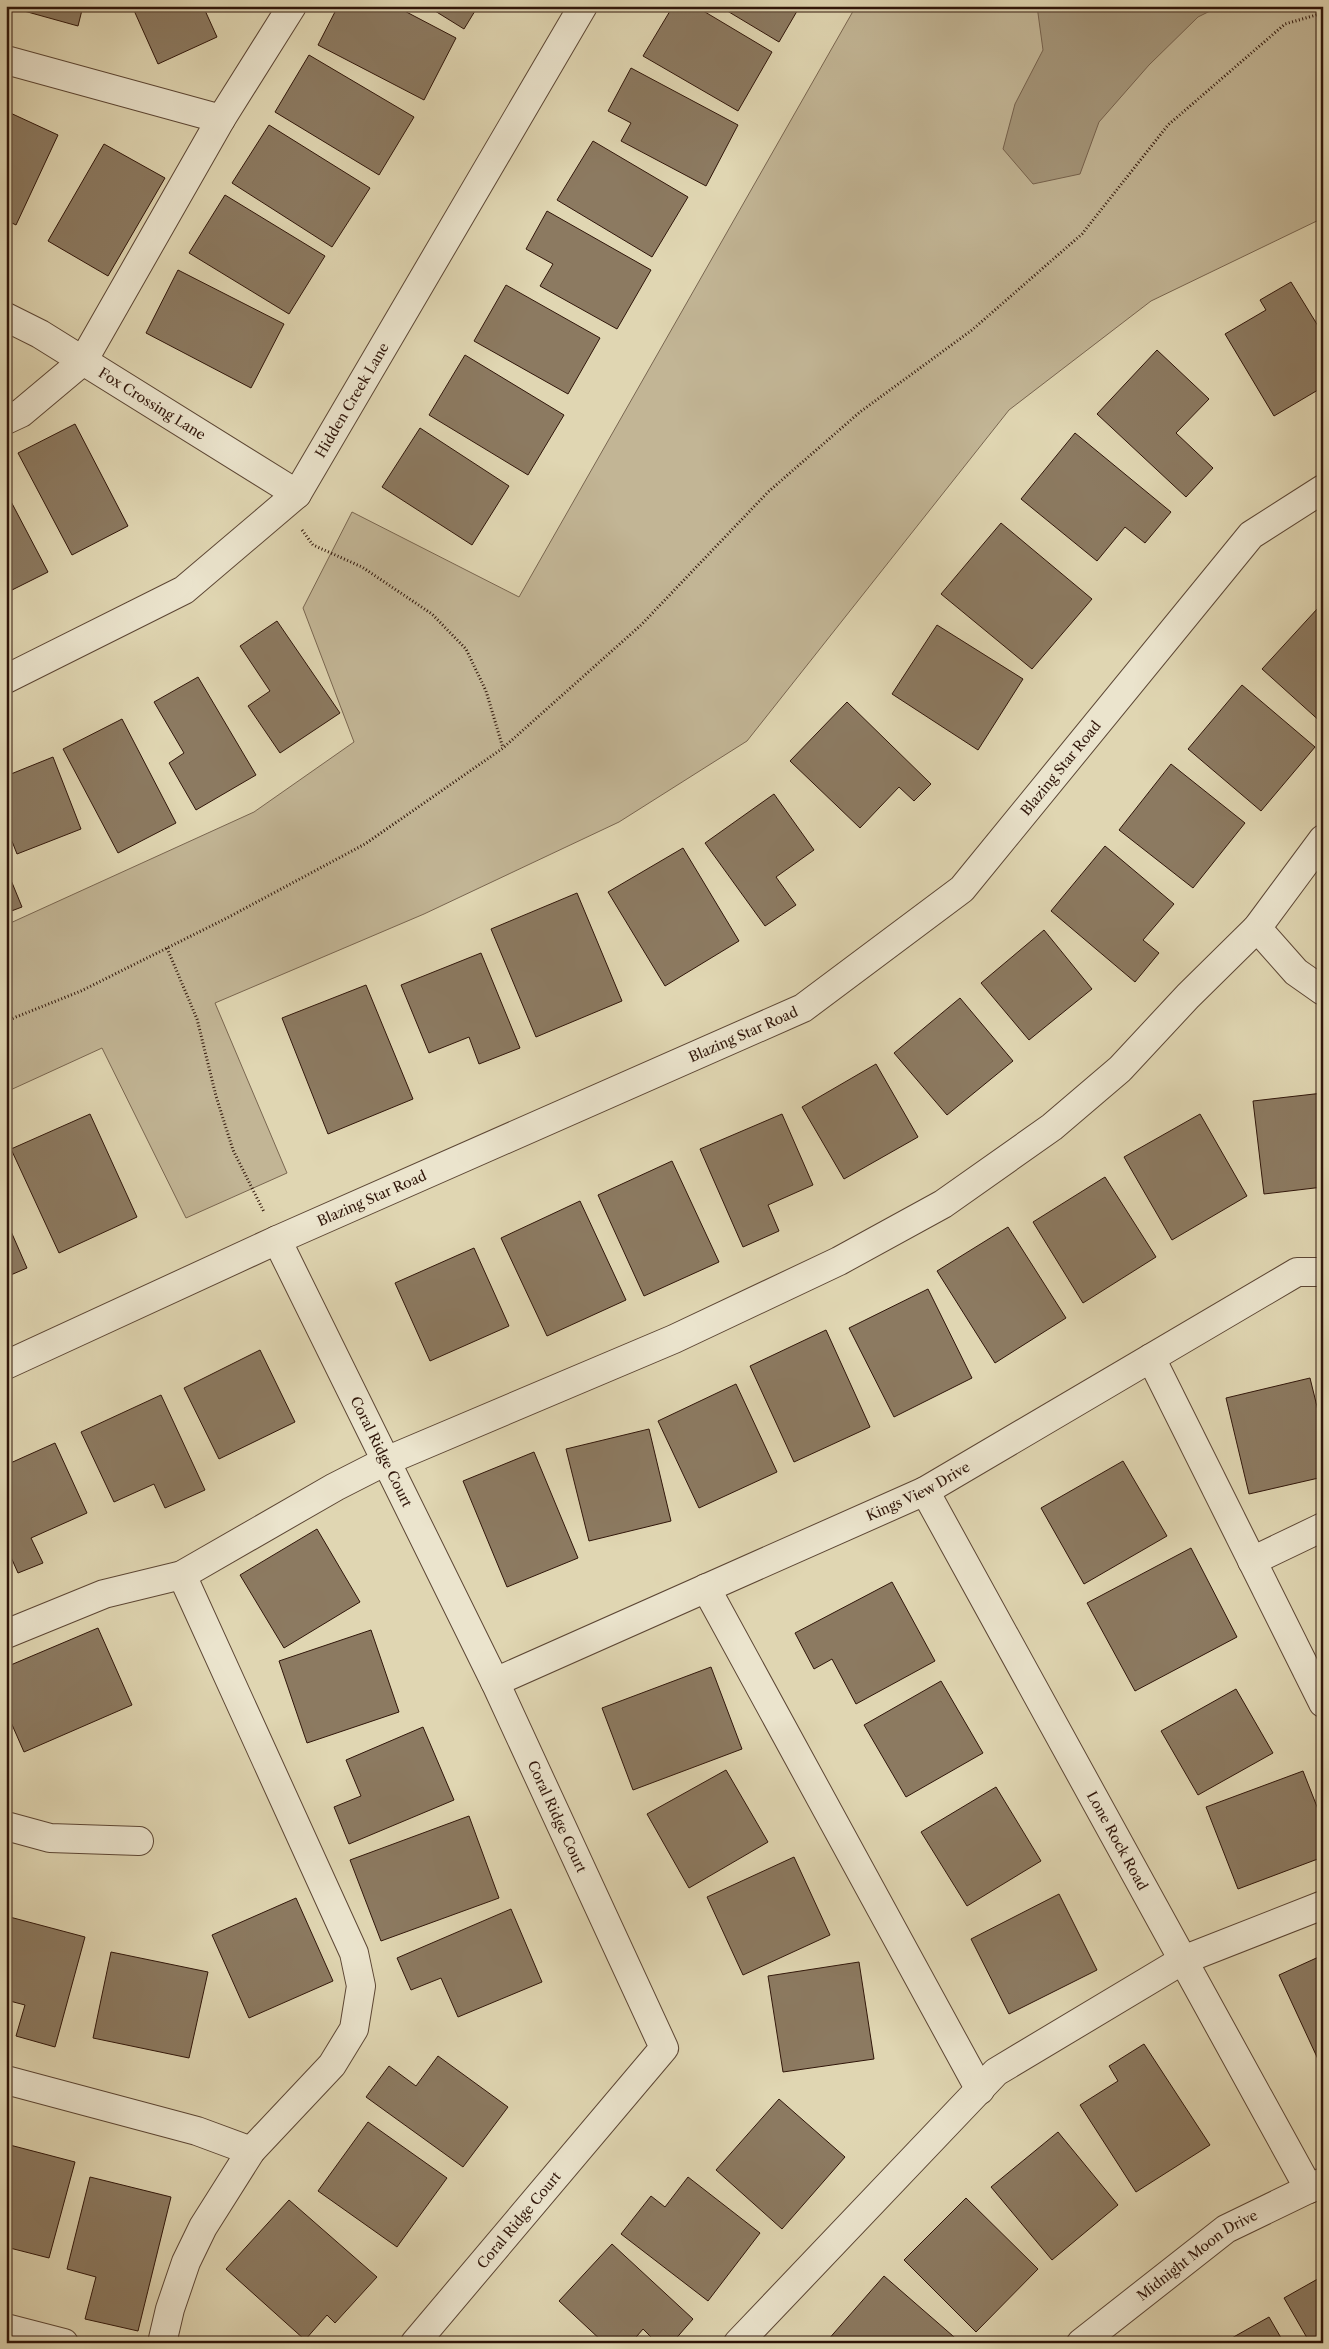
<svg xmlns="http://www.w3.org/2000/svg" width="1329" height="2349" font-family="'Libre Caslon Text',serif">
<style>
.green{fill:#c2b595;stroke:#796650}
.water{fill:#a49579;stroke:#76624d}
.building{fill:#8c7a61;stroke:#30160a}
.lines{fill:none;stroke-linecap:round;stroke-linejoin:round}
.minor-casing{stroke:#5c4634;stroke-width:30}
.path{stroke:#30160a;stroke-width:3;stroke-dasharray:1 2.5;stroke-linecap:butt}
.minor{stroke:#ebe4cd;stroke-width:28}
.labels{text-anchor:middle;dominant-baseline:central;stroke-width:4;stroke-linejoin:round;paint-order:stroke}
.street-label{font-size:14px;fill:#30160a;stroke:#ebe4cd}
</style>
<rect width="100%" height="100%" fill="#e0d6b2"/>
<filter id="stains"><feTurbulence type="fractalNoise" baseFrequency=".004" numOctaves="4"/><feColorMatrix values="0 0 0 0 .2 0 0 0 0 .09 0 0 0 0 .02 0 0 0 .5 -.17"/></filter>
<radialGradient id="worn" r=".72"><stop offset=".6" stop-color="#630" stop-opacity="0"/><stop offset="1" stop-color="#630" stop-opacity=".3"/></radialGradient>
<path class="green" d="M 856,6 L 1323,6 L 1323,218 L 1151,301 L 1009,410 L 747,741 L 619,822 L 424,914 L 215,1003 L 287,1173 L 186,1218 L 102,1048 L 6,1092 L 6,925 L 254,812 L 354,742 L 303,608 L 352,512 L 519,597 Z"/>
<path class="water" d="M 1037,6 L 1220,6 L 1198,17 L 1149,65 L 1099,122 L 1080,174 L 1033,184 L 1003,149 L 1015,104 L 1043,50 Z"/>
<g class="building">
<path d="M 6,6 L 83,6 L 78,26 Z"/>
<path d="M 132,6 L 203,6 L 217,37 L 158,64 Z"/>
<path d="M 338,6 L 395,6 L 456,38 L 424,100 L 318,45 Z"/>
<path d="M 427,6 L 478,6 L 464,29 Z"/>
<path d="M 673,6 L 695,6 L 772,52 L 738,111 L 643,56 Z"/>
<path d="M 719,6 L 800,6 L 779,42 Z"/>
<path d="M 309,55 L 414,117 L 379,175 L 275,112 Z"/>
<path d="M 631,68 L 738,125 L 706,186 L 621,141 L 631,123 L 608,111 Z"/>
<path d="M 6,111 L 58,135 L 16,225 L 6,220 Z"/>
<path d="M 269,125 L 370,188 L 332,247 L 232,183 Z"/>
<path d="M 593,141 L 688,197 L 652,257 L 557,200 Z"/>
<path d="M 104,144 L 165,178 L 108,276 L 48,241 Z"/>
<path d="M 225,195 L 325,256 L 289,314 L 189,253 Z"/>
<path d="M 547,211 L 651,270 L 617,329 L 540,286 L 553,264 L 526,249 Z"/>
<path d="M 178,270 L 284,324 L 251,388 L 146,333 Z"/>
<path d="M 1291,282 L 1323,334 L 1323,387 L 1274,416 L 1225,334 L 1266,310 L 1260,300 Z"/>
<path d="M 506,285 L 600,338 L 568,394 L 474,341 Z"/>
<path d="M 1157,350 L 1209,399 L 1176,433 L 1213,468 L 1186,497 L 1097,414 Z"/>
<path d="M 465,355 L 564,415 L 528,475 L 429,415 Z"/>
<path d="M 75,424 L 128,526 L 72,555 L 18,453 Z"/>
<path d="M 420,428 L 509,486 L 472,545 L 382,487 Z"/>
<path d="M 1075,433 L 1171,512 L 1145,543 L 1125,527 L 1097,561 L 1021,499 Z"/>
<path d="M 6,492 L 48,572 L 6,593 Z"/>
<path d="M 1001,523 L 1092,599 L 1032,669 L 941,594 Z"/>
<path d="M 1318,608 L 1323,612 L 1323,724 L 1262,669 Z"/>
<path d="M 277,621 L 340,713 L 280,753 L 248,706 L 270,691 L 240,646 Z"/>
<path d="M 937,625 L 1023,679 L 978,750 L 892,694 Z"/>
<path d="M 198,677 L 256,775 L 196,810 L 169,763 L 184,753 L 154,702 Z"/>
<path d="M 1242,685 L 1315,747 L 1261,811 L 1188,749 Z"/>
<path d="M 847,702 L 931,784 L 914,801 L 899,787 L 860,828 L 790,761 Z"/>
<path d="M 122,719 L 176,823 L 118,853 L 63,749 Z"/>
<path d="M 53,757 L 81,829 L 17,854 L 6,826 L 6,776 Z"/>
<path d="M 1171,764 L 1245,823 L 1193,888 L 1119,830 Z"/>
<path d="M 774,794 L 814,850 L 776,877 L 796,905 L 765,926 L 705,843 Z"/>
<path d="M 1105,846 L 1174,904 L 1143,940 L 1159,953 L 1135,982 L 1051,911 Z"/>
<path d="M 683,848 L 739,941 L 665,986 L 608,892 Z"/>
<path d="M 6,868 L 22,907 L 6,913 Z"/>
<path d="M 577,893 L 622,1001 L 536,1037 L 491,929 Z"/>
<path d="M 1044,930 L 1092,989 L 1029,1040 L 981,983 Z"/>
<path d="M 481,953 L 520,1048 L 479,1064 L 469,1037 L 429,1053 L 401,985 Z"/>
<path d="M 366,985 L 413,1099 L 328,1134 L 282,1018 Z"/>
<path d="M 960,998 L 1013,1061 L 947,1115 L 894,1053 Z"/>
<path d="M 876,1064 L 918,1137 L 844,1179 L 802,1107 Z"/>
<path d="M 1323,1093 L 1323,1187 L 1264,1194 L 1253,1101 Z"/>
<path d="M 90,1114 L 137,1217 L 59,1253 L 11,1149 Z"/>
<path d="M 782,1114 L 813,1185 L 768,1205 L 779,1231 L 743,1247 L 700,1149 Z"/>
<path d="M 1200,1114 L 1247,1196 L 1172,1240 L 1124,1157 Z"/>
<path d="M 672,1161 L 719,1262 L 644,1296 L 598,1195 Z"/>
<path d="M 1105,1177 L 1156,1257 L 1083,1303 L 1033,1222 Z"/>
<path d="M 580,1201 L 626,1300 L 547,1336 L 501,1238 Z"/>
<path d="M 6,1220 L 27,1268 L 6,1277 Z"/>
<path d="M 1008,1227 L 1066,1318 L 995,1363 L 937,1271 Z"/>
<path d="M 474,1248 L 509,1326 L 430,1361 L 395,1283 Z"/>
<path d="M 928,1289 L 972,1378 L 894,1417 L 849,1328 Z"/>
<path d="M 826,1330 L 870,1427 L 794,1462 L 750,1366 Z"/>
<path d="M 260,1350 L 295,1422 L 219,1459 L 184,1388 Z"/>
<path d="M 1310,1378 L 1323,1431 L 1323,1477 L 1249,1494 L 1226,1398 Z"/>
<path d="M 736,1384 L 777,1472 L 699,1508 L 658,1421 Z"/>
<path d="M 161,1395 L 205,1490 L 165,1508 L 154,1484 L 114,1502 L 81,1432 Z"/>
<path d="M 649,1429 L 671,1521 L 589,1541 L 566,1449 Z"/>
<path d="M 55,1443 L 87,1513 L 31,1538 L 43,1563 L 18,1573 L 6,1546 L 6,1465 Z"/>
<path d="M 534,1452 L 578,1558 L 507,1587 L 463,1481 Z"/>
<path d="M 1123,1461 L 1167,1536 L 1084,1584 L 1041,1508 Z"/>
<path d="M 317,1529 L 360,1602 L 284,1648 L 240,1575 Z"/>
<path d="M 1191,1548 L 1237,1637 L 1135,1691 L 1087,1603 Z"/>
<path d="M 892,1582 L 935,1661 L 856,1704 L 832,1659 L 814,1669 L 795,1633 Z"/>
<path d="M 98,1628 L 132,1705 L 24,1752 L 6,1711 L 6,1667 Z"/>
<path d="M 371,1630 L 399,1712 L 307,1743 L 279,1661 Z"/>
<path d="M 711,1667 L 742,1749 L 633,1790 L 602,1708 Z"/>
<path d="M 941,1681 L 983,1753 L 906,1797 L 864,1725 Z"/>
<path d="M 1236,1689 L 1273,1753 L 1198,1795 L 1161,1731 Z"/>
<path d="M 423,1727 L 454,1800 L 349,1844 L 334,1807 L 361,1796 L 346,1760 Z"/>
<path d="M 726,1770 L 768,1842 L 689,1888 L 647,1814 Z"/>
<path d="M 1303,1771 L 1323,1822 L 1323,1857 L 1238,1889 L 1206,1807 Z"/>
<path d="M 996,1787 L 1041,1861 L 967,1906 L 921,1832 Z"/>
<path d="M 469,1816 L 499,1898 L 381,1941 L 350,1860 Z"/>
<path d="M 794,1857 L 830,1935 L 743,1975 L 707,1897 Z"/>
<path d="M 1059,1894 L 1097,1970 L 1009,2014 L 971,1939 Z"/>
<path d="M 296,1898 L 333,1981 L 249,2018 L 212,1935 Z"/>
<path d="M 511,1909 L 542,1982 L 458,2017 L 441,1978 L 411,1990 L 397,1958 Z"/>
<path d="M 6,1916 L 85,1937 L 55,2047 L 16,2036 L 25,2005 L 6,2000 Z"/>
<path d="M 111,1952 L 208,1972 L 189,2058 L 93,2038 Z"/>
<path d="M 1323,1955 L 1323,2070 L 1279,1975 Z"/>
<path d="M 859,1962 L 874,2059 L 783,2072 L 768,1976 Z"/>
<path d="M 1144,2044 L 1210,2145 L 1136,2192 L 1080,2105 L 1118,2081 L 1109,2066 Z"/>
<path d="M 438,2056 L 508,2107 L 463,2167 L 366,2097 L 389,2066 L 416,2086 Z"/>
<path d="M 779,2099 L 845,2157 L 782,2229 L 716,2170 Z"/>
<path d="M 368,2122 L 447,2178 L 397,2247 L 318,2191 Z"/>
<path d="M 1058,2132 L 1118,2205 L 1052,2260 L 991,2187 Z"/>
<path d="M 6,2144 L 75,2162 L 49,2258 L 6,2247 Z"/>
<path d="M 90,2177 L 171,2197 L 138,2331 L 85,2319 L 96,2277 L 67,2269 Z"/>
<path d="M 688,2177 L 760,2233 L 708,2301 L 621,2234 L 651,2196 L 665,2207 Z"/>
<path d="M 966,2198 L 1038,2269 L 976,2332 L 904,2260 Z"/>
<path d="M 289,2200 L 377,2277 L 335,2323 L 327,2315 L 305,2340 L 226,2269 Z"/>
<path d="M 612,2244 L 693,2319 L 672,2343 L 657,2343 L 643,2329 L 631,2343 L 604,2343 L 559,2301 Z"/>
<path d="M 884,2276 L 961,2343 L 827,2341 Z"/>
<path d="M 1323,2276 L 1323,2343 L 1310,2343 L 1284,2298 Z"/>
<path d="M 1269,2317 L 1284,2343 L 1223,2343 Z"/>
</g>
<g class="lines">
<g class="minor-casing">
<g id="minor">
<path d="M 6,60 L 221,119"/>
<path id="s1" d="M 6,317 L 40,334 L 297,494"/>
<path d="M 6,420 L 21,413 L 83,361 L 221,119 L 292,6"/>
<path id="s2" d="M 6,679 L 184,590 L 297,494 L 583,6"/>
<path d="M 1257,928 L 1296,972 L 1323,991"/>
<path id="s3" d="M 277,1240 L 495,1682 L 664,2048 L 415,2343"/>
<path d="M 1151,1358 L 1323,1703"/>
<path id="s4" d="M 6,1365 L 277,1240 L 803,1008 L 962,889 L 1251,535 L 1323,489"/>
<path id="s5" d="M 925,1491 L 1309,2189"/>
<path d="M 1252,1561 L 1323,1527"/>
<path d="M 706,1588 L 980,2090"/>
<path d="M 6,1634 L 104,1594 L 182,1575 L 335,1487 L 386,1461 L 674,1339 L 839,1261 L 943,1204 L 1052,1127 L 1120,1069 L 1188,996 L 1257,928 L 1323,839"/>
<path id="s6" d="M 495,1682 L 925,1491 L 1297,1272 L 1323,1272"/>
<path d="M 6,1826 L 50,1838 L 139,1841"/>
<path d="M 6,2080 L 197,2131 L 251,2151"/>
<path d="M 6,2328 L 64,2343"/>
<path d="M 162,2343 L 170,2309 L 186,2262 L 203,2227 L 251,2151 L 332,2065 L 354,2029 L 361,1986 L 354,1953 L 182,1575"/>
<path d="M 738,2343 L 996,2072 L 1183,1960 L 1323,1905"/>
<path id="s7" d="M 1081,2343 L 1226,2229 L 1323,2182"/>
</g>
</g>
<g class="path">
<path d="M 302,530 L 313,545 L 362,567 L 432,614 L 466,649 L 486,691 L 503,748"/>
<path d="M 167,948 L 197,1019 L 216,1096 L 233,1150 L 264,1212"/>
<path d="M 6,1021 L 81,991 L 227,918 L 365,844 L 503,748 L 641,625 L 768,492 L 860,412 L 972,330 L 1082,234 L 1168,125 L 1285,24 L 1323,13"/>
</g>
<use href="#minor" class="minor"/>
</g>
<g class="labels">
<g class="street-label">
<text stroke="none"><textPath href="#s2" startOffset="456">Hidden Creek Lane</textPath></text>
<text stroke="none"><textPath href="#s1" startOffset="170">Fox Crossing Lane</textPath></text>
<text stroke="none"><textPath href="#s4" startOffset="1228">Blazing Star Road</textPath></text>
<text stroke="none"><textPath href="#s4" startOffset="808">Blazing Star Road</textPath></text>
<text stroke="none"><textPath href="#s4" startOffset="402">Blazing Star Road</textPath></text>
<text stroke="none"><textPath href="#s3" startOffset="236">Coral Ridge Court</textPath></text>
<text stroke="none"><textPath href="#s6" startOffset="464">Kings View Drive</textPath></text>
<text stroke="none"><textPath href="#s3" startOffset="641">Coral Ridge Court</textPath></text>
<text stroke="none"><textPath href="#s5" startOffset="399">Lone Rock Road</textPath></text>
<text transform="translate(519 2220) rotate(-50)">Coral Ridge Court</text>
<text stroke="none"><textPath href="#s7" startOffset="146">Midnight Moon Drive</textPath></text>
</g>
</g>
<rect width="1329" height="2349" fill="none" stroke="#e0d6b2" stroke-width="25"/>
<rect x="8" y="8" width="1314" height="2334" fill="none" stroke="#30160a" stroke-width="2.5"/>
<rect x="12" y="12" width="1304" height="2324" fill="none" stroke="#30160a"/>
<rect width="100%" height="100%" filter="url(#stains)"/>
<rect width="100%" height="100%" fill="url(#worn)"/>
</svg>
